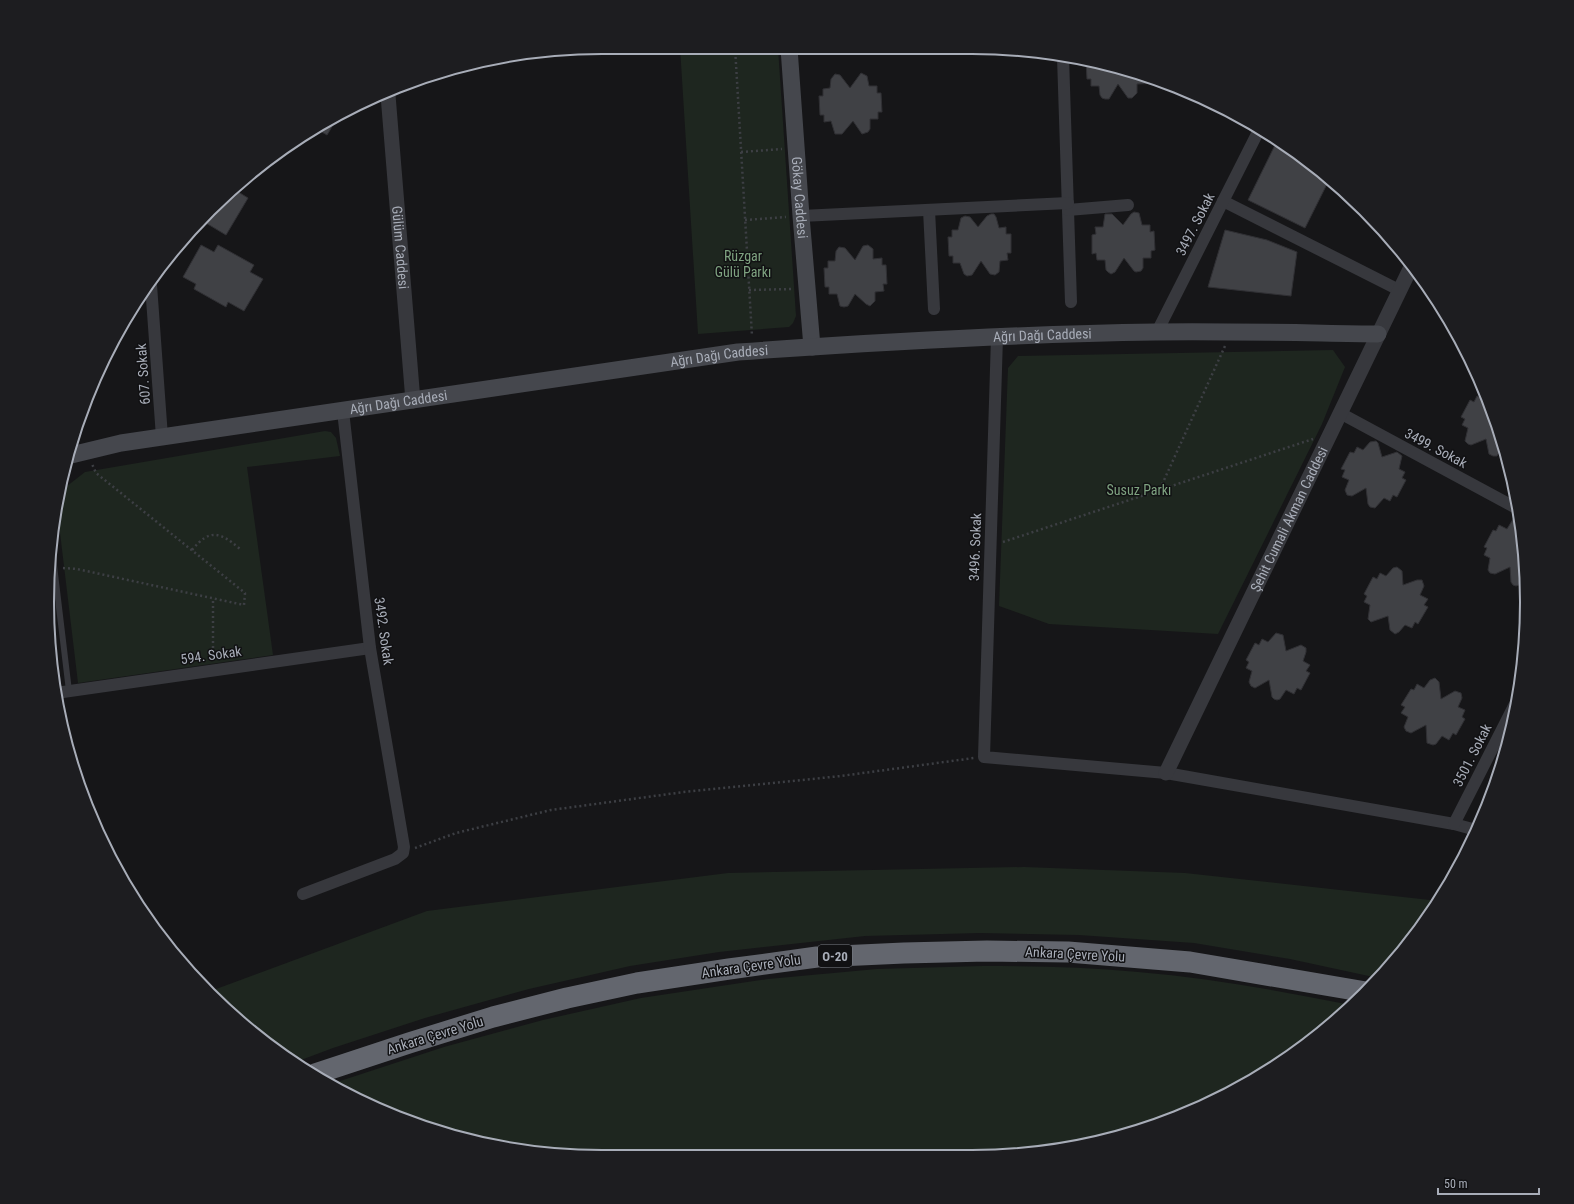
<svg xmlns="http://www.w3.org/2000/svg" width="1574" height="1204" font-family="'Roboto Condensed',sans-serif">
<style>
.green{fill:#1e261f}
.building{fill:#404145;stroke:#303034}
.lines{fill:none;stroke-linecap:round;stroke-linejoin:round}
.path{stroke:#3d3f44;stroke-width:2.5;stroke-dasharray:2 3;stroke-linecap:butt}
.service{stroke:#37383d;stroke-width:6}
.minor{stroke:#37383d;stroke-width:12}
.tertiary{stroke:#37383d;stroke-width:15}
.secondary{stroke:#45474d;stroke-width:17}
.motorway{stroke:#63666e;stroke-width:21}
.labels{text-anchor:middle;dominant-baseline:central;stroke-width:3;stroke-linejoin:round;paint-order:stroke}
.shield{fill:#111113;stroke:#7b7e86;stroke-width:1}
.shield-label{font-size:13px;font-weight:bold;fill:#a8adb8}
.street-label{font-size:14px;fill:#a8adb8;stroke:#111113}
.park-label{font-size:14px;fill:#7fa381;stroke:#111113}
.rim{fill:none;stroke:#a8adb8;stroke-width:2}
</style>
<rect width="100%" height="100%" fill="#161618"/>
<g class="green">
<path d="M 680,47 L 778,48 L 796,316 L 793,323 L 789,327 L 698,334 Z"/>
<path d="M 1333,350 L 1345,367 L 1322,424 L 1218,634 L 1049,624 L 999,606 L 1008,368 L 1018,356 Z"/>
<path d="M 325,431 L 331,432 L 336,438 L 340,456 L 247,467 L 273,655 L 78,683 L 58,516 L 62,490 L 85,472 Z"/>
<path d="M 1024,867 L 1185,873 L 1439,901 L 1433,911 L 1378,978 L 1290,959 L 1194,943 L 1079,935 L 980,933 L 865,936 L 719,952 L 630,966 L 529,989 L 425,1018 L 333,1048 L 293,1063 L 208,992 L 427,911 L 728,873 Z"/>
<path d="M 983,966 C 1035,966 1086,967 1138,972 C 1210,978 1281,991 1351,1005 L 1280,1064 L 1151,1127 L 1044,1152 L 529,1152 L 423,1127 L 334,1083 L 444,1047 L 543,1020 L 641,998 L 768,979 L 877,969 Z"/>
</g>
<g class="building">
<path d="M 1086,61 L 1116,66 L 1160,83 L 1137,84 L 1137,93 L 1132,98 L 1128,98 L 1118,84 L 1109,99 L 1105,99 L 1102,98 L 1100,95 L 1099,86 L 1091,86 L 1091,79 L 1087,79 Z"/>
<path d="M 861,73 L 867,76 L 869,86 L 877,86 L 877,93 L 881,93 L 882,112 L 878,112 L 878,119 L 870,119 L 870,129 L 868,132 L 862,134 L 853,121 L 842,134 L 835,134 L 831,121 L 824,122 L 824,115 L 820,115 L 819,96 L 823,96 L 823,89 L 830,88 L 831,79 L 835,74 L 840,75 L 850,88 Z"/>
<path d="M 339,115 L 327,135 L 315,128 L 324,121 Z"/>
<path d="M 1277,141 L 1310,162 L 1329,180 L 1305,228 L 1248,200 Z"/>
<path d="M 235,190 L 248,198 L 226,235 L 201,220 L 209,210 Z"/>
<path d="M 1134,212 L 1139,213 L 1142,225 L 1150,225 L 1150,232 L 1154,231 L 1155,250 L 1151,251 L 1151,258 L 1143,258 L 1143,268 L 1141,271 L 1136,272 L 1134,271 L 1124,258 L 1115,272 L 1111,274 L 1108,272 L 1106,270 L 1105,260 L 1097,260 L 1096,253 L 1092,254 L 1092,235 L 1096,234 L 1095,227 L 1103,227 L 1105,214 L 1112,214 L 1123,225 L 1131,214 Z"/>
<path d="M 991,214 L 994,214 L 996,217 L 999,228 L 1006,227 L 1006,234 L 1011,234 L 1011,253 L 1007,253 L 1008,260 L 1000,261 L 999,272 L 995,275 L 990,274 L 981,261 L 972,275 L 967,276 L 964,274 L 960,263 L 953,263 L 953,256 L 949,256 L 948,237 L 952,237 L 952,230 L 958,230 L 961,218 L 965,216 L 970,217 L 978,227 L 987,216 Z"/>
<path d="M 1225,230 L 1267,240 L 1297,252 L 1291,296 L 1208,287 Z"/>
<path d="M 201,245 L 214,252 L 218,245 L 254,265 L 250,272 L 263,279 L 244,311 L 228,302 L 226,307 L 194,289 L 196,284 L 183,277 Z"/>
<path d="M 868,245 L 873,249 L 873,259 L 882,258 L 882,265 L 886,265 L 887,284 L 883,284 L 884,291 L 875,292 L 875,301 L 870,306 L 866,304 L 855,294 L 848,306 L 844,307 L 840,306 L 837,294 L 829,294 L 829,287 L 825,287 L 824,268 L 828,268 L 828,261 L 835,261 L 836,251 L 839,247 L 845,248 L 855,260 L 863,246 Z"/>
<path d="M 1477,396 L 1488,401 L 1502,447 L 1497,456 L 1493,456 L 1489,454 L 1486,439 L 1471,445 L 1468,444 L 1465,441 L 1468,428 L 1462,425 L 1465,419 L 1461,417 L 1470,400 L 1474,402 Z"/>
<path d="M 1376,441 L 1378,443 L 1382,457 L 1397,452 L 1402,456 L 1399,469 L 1405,472 L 1402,478 L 1406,480 L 1397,497 L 1393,495 L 1390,501 L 1384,498 L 1375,508 L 1370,507 L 1368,504 L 1366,488 L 1352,496 L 1347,495 L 1345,490 L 1349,480 L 1342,477 L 1345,470 L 1341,469 L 1350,452 L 1354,453 L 1357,447 L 1363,450 L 1370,442 Z"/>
<path d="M 1515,516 L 1519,516 L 1524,576 L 1519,585 L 1516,586 L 1513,585 L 1511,582 L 1510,567 L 1495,574 L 1490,573 L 1488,570 L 1490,558 L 1484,555 L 1487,548 L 1484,547 L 1493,530 L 1496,531 L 1499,525 L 1507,529 Z"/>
<path d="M 1397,567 L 1402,571 L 1403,585 L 1417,580 L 1422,580 L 1424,586 L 1420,595 L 1428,599 L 1424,605 L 1428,607 L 1418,624 L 1415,622 L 1412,628 L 1405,625 L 1399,632 L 1395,634 L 1390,630 L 1388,616 L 1371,622 L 1368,619 L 1370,605 L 1364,602 L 1367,596 L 1364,594 L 1373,577 L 1377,579 L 1380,573 L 1386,576 L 1393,568 Z"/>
<path d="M 1276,633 L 1283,635 L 1286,651 L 1301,645 L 1306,648 L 1306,652 L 1303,661 L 1310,665 L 1306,671 L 1310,673 L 1301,690 L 1297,688 L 1294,694 L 1286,690 L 1280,699 L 1277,700 L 1274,699 L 1272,697 L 1269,680 L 1255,688 L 1251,686 L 1249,682 L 1252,671 L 1246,668 L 1249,662 L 1246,660 L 1255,643 L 1259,645 L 1262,639 L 1268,642 Z"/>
<path d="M 1435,678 L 1439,682 L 1441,699 L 1455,691 L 1461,693 L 1462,698 L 1458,707 L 1465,710 L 1462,717 L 1465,719 L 1456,735 L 1453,733 L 1449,740 L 1442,736 L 1436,744 L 1433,745 L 1427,743 L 1426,725 L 1411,733 L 1406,731 L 1404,727 L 1408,717 L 1401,713 L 1405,707 L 1401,705 L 1411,689 L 1414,690 L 1417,684 L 1424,688 L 1430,680 Z"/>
</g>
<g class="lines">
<g class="path">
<path d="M 735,47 L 752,336"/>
<path d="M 741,152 L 782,149"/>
<path d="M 745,220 L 786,217"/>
<path d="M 749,290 L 792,289"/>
<path d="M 1160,489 L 1225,346"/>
<path d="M 1003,542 L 1313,439"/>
<path d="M 192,550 C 210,528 220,532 240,549"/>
<path d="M 63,568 L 77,569 L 244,605 L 245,593 L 96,473 L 92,464"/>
<path d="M 213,658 L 213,599"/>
<path d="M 415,848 L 456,833 L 551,810 L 684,792 L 841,776 L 974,758"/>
</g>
<path class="service" d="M 53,557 L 69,691"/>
<g class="minor">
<path d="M 1063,57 L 1071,302"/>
<path d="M 1223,201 L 1399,290"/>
<path d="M 929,210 L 934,309"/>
<path d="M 1068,210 L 1128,205"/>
<path d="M 801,216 L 1068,203"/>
<path d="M 151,285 L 162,437"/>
<path d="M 1157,332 L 1259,130"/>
<path d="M 997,337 L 984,757 L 1166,773 L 1454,824 L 1476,830"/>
<path d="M 1340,413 L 1518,509"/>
<path d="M 56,693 L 370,648"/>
<path d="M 1454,824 L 1517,700"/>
<path d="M 303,894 L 395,859 L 403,853 L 404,847 L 370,648 L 343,411"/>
</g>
<g class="tertiary">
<path id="s1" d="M 388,95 L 413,401"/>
<path id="s2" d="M 1166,773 L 1412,265"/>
</g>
<g class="secondary">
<path id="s3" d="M 789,48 L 801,216 L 812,347"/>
<path id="s4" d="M 67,456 L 121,443 L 738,352 C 877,342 1017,334 1156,332 C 1230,331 1304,333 1378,334"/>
</g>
<path class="motorway" d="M 315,1074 L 409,1043 L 493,1017 L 567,998 L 637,983 L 729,969 L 817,957 L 904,953 L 987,951 L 1068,952 L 1190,962 L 1366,992"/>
</g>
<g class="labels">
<rect class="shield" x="818" y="945" width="34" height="22" rx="3"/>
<g class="shield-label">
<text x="835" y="956">O-20</text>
</g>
<g class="street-label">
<text stroke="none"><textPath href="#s3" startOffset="150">Gökay Caddesi</textPath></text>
<text transform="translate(1195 224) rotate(-63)">3497. Sokak</text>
<text stroke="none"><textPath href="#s1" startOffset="153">Gülüm Caddesi</textPath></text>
<text stroke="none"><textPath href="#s4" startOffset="984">Ağrı Dağı Caddesi</textPath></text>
<text stroke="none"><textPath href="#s4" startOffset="660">Ağrı Dağı Caddesi</textPath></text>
<text transform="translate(143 374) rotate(-94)">607. Sokak</text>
<text stroke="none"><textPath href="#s4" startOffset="336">Ağrı Dağı Caddesi</textPath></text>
<text transform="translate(1436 448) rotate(28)">3499. Sokak</text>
<text stroke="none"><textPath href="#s2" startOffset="282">Şehit Cumali Akman Caddesi</textPath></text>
<text transform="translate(975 547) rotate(-88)">3496. Sokak</text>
<text transform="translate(384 631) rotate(82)">3492. Sokak</text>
<text transform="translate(211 655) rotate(-8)">594. Sokak</text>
<text transform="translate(1472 755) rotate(-63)">3501. Sokak</text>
<text transform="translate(1075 954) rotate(3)">Ankara Çevre Yolu</text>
<text transform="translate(751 966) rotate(-8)">Ankara Çevre Yolu</text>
<text transform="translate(435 1035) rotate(-17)">Ankara Çevre Yolu</text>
</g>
<g class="park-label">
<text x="743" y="256">Rüzgar<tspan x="743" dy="16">Gülü Parkı</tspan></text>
<text x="1139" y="490">Susuz Parkı</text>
</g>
</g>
<path d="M0 0H1574V1204H0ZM602 54H972A548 548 0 0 1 1520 602V602A548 548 0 0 1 972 1150H602A548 548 0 0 1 54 602V602A548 548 0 0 1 602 54Z" fill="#1d1d20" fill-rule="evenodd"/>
<path class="rim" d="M602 54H972A548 548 0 0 1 1520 602V602A548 548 0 0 1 972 1150H602A548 548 0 0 1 54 602V602A548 548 0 0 1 602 54Z"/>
<path d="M1438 1188v6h101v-6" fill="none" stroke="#a8adb8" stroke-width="2"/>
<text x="1444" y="1188" font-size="12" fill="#a8adb8" stroke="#111113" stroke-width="3" paint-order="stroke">50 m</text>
</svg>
